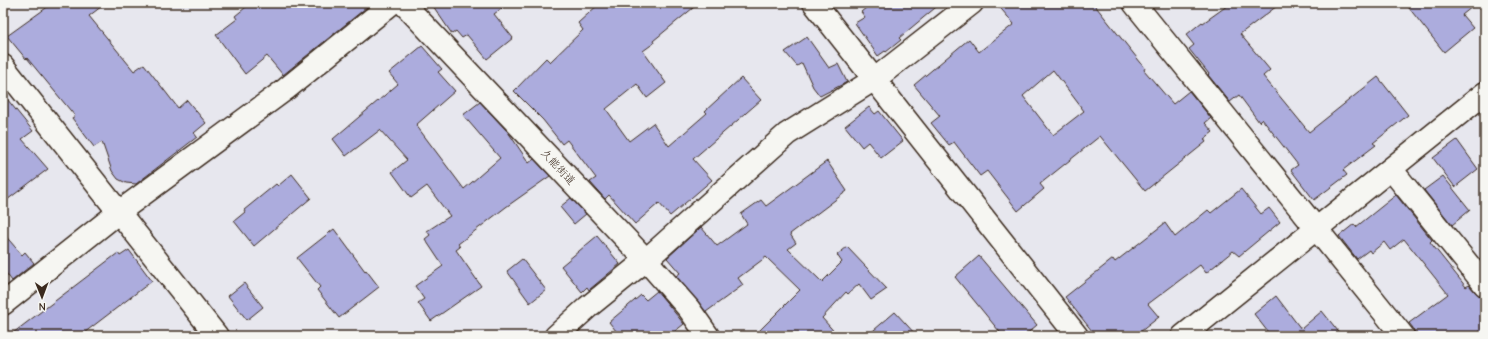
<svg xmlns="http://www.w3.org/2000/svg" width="1488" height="339" font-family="'Comic Neue','Klee One',sans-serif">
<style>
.building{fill:#acacdd;stroke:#3b2a1e;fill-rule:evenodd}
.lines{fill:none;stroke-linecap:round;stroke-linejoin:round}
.minor-casing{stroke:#3b2a1e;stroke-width:25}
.major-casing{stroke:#3b2a1e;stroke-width:25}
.minor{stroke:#f6f6f2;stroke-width:22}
.major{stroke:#f6f6f2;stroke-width:22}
.labels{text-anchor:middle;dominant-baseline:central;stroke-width:3.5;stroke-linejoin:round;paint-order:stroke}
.street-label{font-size:11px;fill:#3b2a1e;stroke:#f6f6f2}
</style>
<rect width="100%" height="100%" fill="#e7e7ee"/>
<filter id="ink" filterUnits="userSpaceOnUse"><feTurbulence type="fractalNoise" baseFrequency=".025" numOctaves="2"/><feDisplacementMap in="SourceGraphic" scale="8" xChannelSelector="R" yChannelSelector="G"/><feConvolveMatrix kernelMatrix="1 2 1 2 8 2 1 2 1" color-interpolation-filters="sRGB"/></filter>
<g filter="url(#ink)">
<g class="building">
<path d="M 53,3 L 106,3 L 89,16 L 134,71 L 144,64 L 178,108 L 187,100 L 206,123 L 194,133 L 197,137 L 136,184 L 126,183 L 118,179 L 112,171 L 102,142 L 94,147 L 72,118 L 75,116 L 27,58 L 26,59 L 7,36 Z"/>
<path d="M 251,3 L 372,3 L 283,75 L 267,56 L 245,74 L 216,35 L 237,19 L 235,16 Z"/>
<path d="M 431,3 L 509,3 L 494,14 L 513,38 L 487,59 L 467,35 L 462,38 L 456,31 L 452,34 Z"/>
<path d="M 600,3 L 699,3 L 653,41 L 654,43 L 643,51 L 666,83 L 647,98 L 637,84 L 606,109 L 629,141 L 653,123 L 669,146 L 707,113 L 705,111 L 741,78 L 761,100 L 693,159 L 712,180 L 670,216 L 659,203 L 635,224 L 609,195 L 605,199 L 590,182 L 596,178 L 567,140 L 562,144 L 543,120 L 514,91 L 546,58 L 550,62 L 583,30 L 578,23 Z"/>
<path d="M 872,3 L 941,3 L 899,38 L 901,40 L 886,52 L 885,51 L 878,56 L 855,23 L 865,17 L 861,12 Z"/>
<path d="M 996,3 L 1093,3 L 1145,68 L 1144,70 L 1173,104 L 1189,91 L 1211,118 L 1205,123 L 1213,132 L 1204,139 L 1206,142 L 1145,191 L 1100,136 L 1040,184 L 1044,189 L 1018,211 L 987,171 L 980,176 L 954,142 L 949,145 L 931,123 L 940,116 L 914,85 L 969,39 L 979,52 L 1014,24 ZM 1053,70 L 1084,111 L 1053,135 L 1023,96 Z"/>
<path d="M 1231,3 L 1281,3 L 1240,34 L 1270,70 L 1263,76 L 1309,132 L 1378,77 L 1408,115 L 1373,143 L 1376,145 L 1343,170 L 1347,175 L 1314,200 L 1291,170 L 1298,165 L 1262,119 L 1259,122 L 1239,95 L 1230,102 L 1208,75 L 1209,74 L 1189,49 L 1194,45 L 1186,35 L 1202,22 L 1203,23 Z"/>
<path d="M 1405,3 L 1477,3 L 1462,15 L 1473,28 L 1444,52 Z"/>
<path d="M 807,37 L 829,68 L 838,64 L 847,82 L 820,96 L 813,87 L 802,63 L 797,66 L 785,52 Z"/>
<path d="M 422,46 L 442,69 L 438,72 L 455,91 L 416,125 L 464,189 L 500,158 L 463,115 L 480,102 L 508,132 L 529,163 L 534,159 L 550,176 L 506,207 L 458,244 L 460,247 L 456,250 L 481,286 L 431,321 L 418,303 L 424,299 L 415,286 L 443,266 L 425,239 L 430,235 L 427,231 L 450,216 L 427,186 L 411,198 L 392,172 L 407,160 L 380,130 L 346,156 L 333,139 L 398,84 L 389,73 Z"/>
<path d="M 3,94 L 33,131 L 22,139 L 48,169 L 3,203 Z"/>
<path d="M 869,107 L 875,114 L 879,111 L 903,141 L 881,158 L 868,142 L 862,147 L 845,126 Z"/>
<path d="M 1457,140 L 1478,169 L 1455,187 L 1433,158 Z"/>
<path d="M 827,161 L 847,191 L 790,234 L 796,243 L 788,249 L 822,282 L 842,262 L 837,255 L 847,247 L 887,289 L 871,300 L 859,284 L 848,294 L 846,292 L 822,318 L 838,336 L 754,336 L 800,290 L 766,257 L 738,278 L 743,285 L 706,312 L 676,276 L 680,273 L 667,258 L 701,227 L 717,246 L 747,224 L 741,214 L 761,200 L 766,206 Z"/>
<path d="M 292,174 L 311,198 L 254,246 L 234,221 L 245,212 L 244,210 L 276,184 L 278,186 Z"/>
<path d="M 1443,176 L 1470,210 L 1452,225 L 1424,190 Z"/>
<path d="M 1241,189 L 1261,214 L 1269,208 L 1280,222 L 1239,256 L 1233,251 L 1206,273 L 1200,265 L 1148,304 L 1159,317 L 1135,336 L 1096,336 L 1065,297 L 1113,259 L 1115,262 L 1165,223 L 1175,237 L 1208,210 L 1211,213 Z"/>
<path d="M 1396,195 L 1432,240 L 1430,242 L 1466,287 L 1469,285 L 1476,293 L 1480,296 L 1485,297 L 1485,336 L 1415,336 L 1413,328 L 1409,323 L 1448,294 L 1404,239 L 1390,250 L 1384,242 L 1371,253 L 1369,250 L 1357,259 L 1339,236 L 1354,224 L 1356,227 Z"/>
<path d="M 571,198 L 586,214 L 574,224 L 560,207 Z"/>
<path d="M 334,229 L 365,271 L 366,270 L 379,287 L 339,318 L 317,290 L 320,287 L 297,258 Z"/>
<path d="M 3,233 L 22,255 L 25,252 L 34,263 L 12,281 L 3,269 Z"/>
<path d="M 597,236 L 620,264 L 589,290 L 587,287 L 582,292 L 561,266 Z"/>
<path d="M 129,250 L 152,281 L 80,336 L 9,336 L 118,253 L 120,256 Z"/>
<path d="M 979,256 L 1037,325 L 1024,336 L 1003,336 L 955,277 Z"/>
<path d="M 522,259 L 546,290 L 530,303 L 507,271 Z"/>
<path d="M 244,283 L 263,307 L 247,320 L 228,296 Z"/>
<path d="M 657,291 L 684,324 L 669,336 L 620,336 L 609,322 L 641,295 L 646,300 Z"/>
<path d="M 1276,296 L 1301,329 L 1322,311 L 1342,336 L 1271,336 L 1254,314 Z"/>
<path d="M 895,312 L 917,336 L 867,336 Z"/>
</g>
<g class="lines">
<g class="minor-casing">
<g id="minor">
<path d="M 814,3 L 1077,336"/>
<path d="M 1134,3 L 1403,336"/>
<path d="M 3,66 L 217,336"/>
<path d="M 1391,169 L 1485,285"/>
<path d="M 3,304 L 119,212 L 286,89 L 392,3"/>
<path d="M 556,336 L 588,307 L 646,260 L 787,134 L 875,79 L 972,3"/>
<path d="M 1183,336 L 1485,93"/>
</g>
</g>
<g class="major-casing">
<path id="major" d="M 403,3 L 646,260 L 689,309 L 708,336"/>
</g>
<use href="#minor" class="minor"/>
<use href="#major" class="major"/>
</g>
</g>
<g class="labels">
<g class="street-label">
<text transform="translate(558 167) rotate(47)">久能街道</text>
</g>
</g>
<rect width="1488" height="339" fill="none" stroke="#f6f6f2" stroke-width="16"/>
<rect x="8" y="8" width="1472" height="323" fill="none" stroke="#3b2a1e" stroke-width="1.5" filter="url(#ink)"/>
<g transform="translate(42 297) rotate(179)" stroke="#f6f6f2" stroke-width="3" paint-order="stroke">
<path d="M0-3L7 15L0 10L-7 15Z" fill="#3b2a1e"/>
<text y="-6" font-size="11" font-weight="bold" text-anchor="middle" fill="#3b2a1e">N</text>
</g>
</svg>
